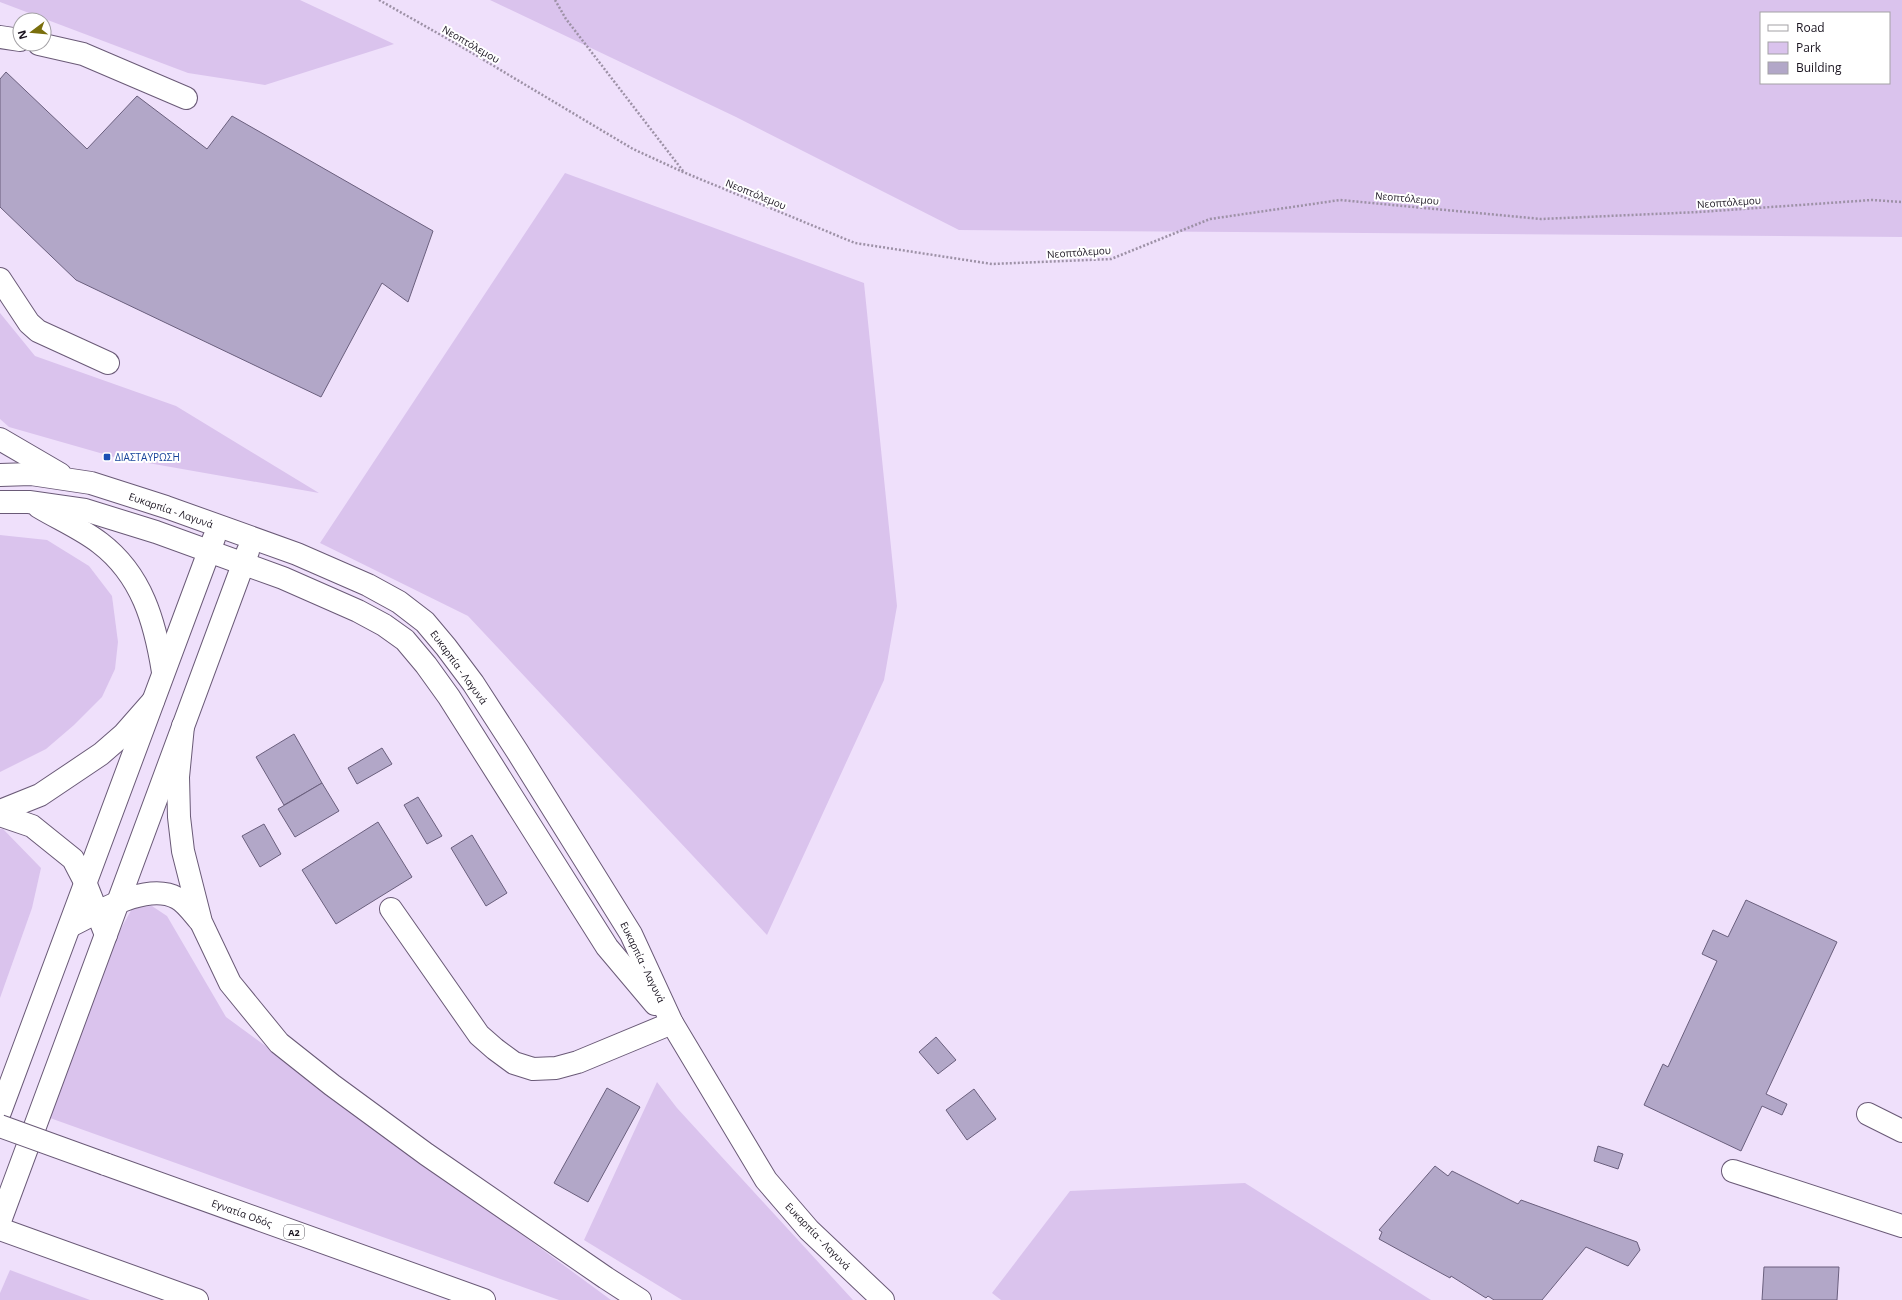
<svg xmlns="http://www.w3.org/2000/svg" width="1902" height="1300" font-family="'Open Sans',sans-serif">
<style>
.green{fill:#dac3ed;fill-rule:evenodd}
.building{fill:#b2a7c8;stroke:#6a5f7d}
.lines{fill:none;stroke-linecap:round;stroke-linejoin:round}
.minor-casing{stroke:#6a5a77;stroke-width:24}
.highway-casing{stroke:#6a5a77;stroke-width:24}
.path{stroke:#9d91a6;stroke-width:2.5;stroke-dasharray:2 2;stroke-linecap:butt}
.minor{stroke:#fff;stroke-width:22}
.highway{stroke:#fff;stroke-width:22}
.highway-bridge-casing{stroke:#6a5a77;stroke-width:24;stroke-linecap:butt}
.highway-bridge{stroke:#fff;stroke-width:22}
.transit-dot{fill:#1a4fb4;stroke:#fff;stroke-width:1.5}
.labels{text-anchor:middle;dominant-baseline:central;stroke-width:4;stroke-linejoin:round;paint-order:stroke}
.shield{fill:#fff;stroke:#5e5a62;stroke-width:1}
.shield-label{font-size:9px;font-weight:bold;fill:#19131f}
.street-label{font-size:10px;fill:#19131f;stroke:#fff}
.transit-label{font-size:10px;fill:#164399;stroke:#fff;text-anchor:start}
</style>
<rect width="100%" height="100%" fill="#efe0fb"/>
<g class="green">
<path d="M 0,0 L 300,0 L 394,44 L 265,85 L 188,73 L 0,2 Z"/>
<path d="M 490,0 L 1902,0 L 1902,237 L 959,230 L 736,117 ZM 1761,13 L 1889,13 L 1889,83 L 1761,83 Z"/>
<path d="M 565,173 L 864,283 L 897,606 L 884,680 L 767,935 L 468,616 L 320,543 Z"/>
<path d="M 0,313 L 35,356 L 176,406 L 319,493 L 114,457 L 9,427 L 0,419 Z"/>
<path d="M 0,535 L 47,540 L 89,566 L 112,596 L 118,642 L 115,669 L 102,697 L 74,725 L 46,749 L 0,772 Z"/>
<path d="M 0,829 L 3,829 L 41,868 L 32,908 L 0,998 Z"/>
<path d="M 152,906 L 167,916 L 226,1017 L 611,1300 L 559,1300 L 50,1118 L 119,932 L 133,907 Z"/>
<path d="M 657,1082 L 677,1108 L 853,1300 L 682,1300 L 584,1240 Z"/>
<path d="M 1245,1183 L 1431,1300 L 1001,1300 L 992,1293 L 1070,1191 Z"/>
<path d="M 10,1270 L 90,1300 L 0,1300 L 0,1293 Z"/>
</g>
<g class="building">
<path d="M 6,72 L 87,149 L 137,96 L 207,149 L 232,116 L 433,231 L 408,302 L 382,283 L 321,397 L 76,280 L 0,207 L 0,79 Z"/>
<path d="M 294,734 L 322,783 L 284,805 L 256,757 Z"/>
<path d="M 382,748 L 392,764 L 357,784 L 348,768 Z"/>
<path d="M 322,783 L 339,811 L 295,837 L 278,809 Z"/>
<path d="M 418,797 L 442,836 L 427,844 L 404,805 Z"/>
<path d="M 378,822 L 412,877 L 336,924 L 302,870 Z"/>
<path d="M 264,824 L 281,854 L 260,867 L 242,836 Z"/>
<path d="M 472,835 L 507,893 L 486,906 L 451,848 Z"/>
<path d="M 1746,900 L 1837,942 L 1766,1094 L 1787,1104 L 1782,1115 L 1762,1106 L 1741,1151 L 1644,1105 L 1663,1064 L 1668,1067 L 1717,961 L 1702,954 L 1713,930 L 1728,937 Z"/>
<path d="M 936,1037 L 956,1060 L 938,1074 L 919,1052 Z"/>
<path d="M 607,1088 L 640,1107 L 588,1202 L 554,1183 Z"/>
<path d="M 974,1089 L 996,1119 L 967,1140 L 946,1110 Z"/>
<path d="M 1598,1146 L 1623,1154 L 1618,1169 L 1594,1161 Z"/>
<path d="M 1435,1166 L 1448,1176 L 1452,1171 L 1518,1204 L 1521,1200 L 1637,1242 L 1640,1250 L 1628,1266 L 1586,1247 L 1542,1300 L 1494,1300 L 1488,1296 L 1486,1298 L 1451,1276 L 1450,1278 L 1379,1239 L 1382,1232 L 1379,1230 Z"/>
<path d="M 1764,1267 L 1839,1267 L 1837,1300 L 1762,1300 Z"/>
</g>
<g class="lines">
<g class="minor-casing">
<g id="minor">
<path d="M 0,37 L 20,40"/>
<path d="M 39,44 L 83,54 L 186,98"/>
<path d="M 0,279 L 29,323 L 38,331 L 108,363"/>
<path d="M 0,439 L 60,474"/>
<path d="M 0,475 L 31,474 L 91,483 L 166,507 L 297,554 L 368,585 L 399,602 L 425,622 L 446,647 L 473,683 L 517,751 L 631,934 L 672,1023 L 766,1180 L 809,1230 L 883,1300"/>
<path d="M 0,502 L 29,502 L 85,510 L 156,532 L 283,578 L 358,611 L 384,625 L 405,640 L 426,665 L 449,697 L 607,947 L 655,1004"/>
<path d="M 39,507 C 59,519 82,529 100,543 C 142,575 155,622 163,672"/>
<path d="M 391,909 L 479,1035 L 495,1049 L 514,1063 L 533,1069 L 556,1068 L 578,1062 L 672,1023"/>
<path d="M 0,1112 L 214,538"/>
<path d="M 1868,1114 L 1902,1131"/>
<path d="M 1733,1171 L 1902,1226"/>
<path d="M 0,1221 L 248,551"/>
</g>
</g>
<g class="highway-casing">
<g id="highway">
<path d="M 183,726 L 178,777 L 179,817 L 183,851 L 201,922 L 230,983 L 279,1043 L 332,1085 L 426,1154 L 606,1278 L 640,1300"/>
<path d="M 0,811 L 40,795 L 101,754 L 124,734 L 153,701"/>
<path d="M 0,815 L 32,826 L 73,859 L 85,882 L 106,935"/>
<path d="M 70,926 C 97,913 147,881 177,898 C 185,902 193,913 199,920"/>
<path d="M 105,1164 L 484,1300"/>
<path d="M 0,1229 L 197,1300"/>
</g>
</g>
<g class="path">
<path d="M 379,0 L 462,47 L 633,149 L 683,172 L 855,243 L 992,264 L 1111,259 L 1210,219 L 1340,200 L 1541,219 L 1699,212 L 1872,200 L 1902,202"/>
<path d="M 555,0 L 566,19 L 683,171"/>
</g>
<use href="#minor" class="minor"/>
<use href="#highway" class="highway"/>
<g class="highway-bridge-casing">
<path id="highway-bridge" d="M 0,1126 L 105,1164"/>
</g>
<use href="#highway-bridge" class="highway-bridge"/>
</g>
<rect class="transit-dot" x="103" y="453" width="8" height="8" rx="2"/>
<g class="labels">
<rect class="shield" x="284" y="1225" width="20" height="14" rx="3"/>
<g class="shield-label">
<text x="294" y="1232">Α2</text>
</g>
<g class="street-label">
<text transform="translate(471 44) rotate(30)">Νεοπτόλεμου</text>
<text transform="translate(756 194) rotate(22)">Νεοπτόλεμου</text>
<text transform="translate(1407 198) rotate(5)">Νεοπτόλεμου</text>
<text transform="translate(1729 202) rotate(-4)">Νεοπτόλεμου</text>
<text transform="translate(1079 252) rotate(-4)">Νεοπτόλεμου</text>
<text transform="translate(171 510) rotate(19)">Ευκαρπία - Λαγυνά</text>
<text transform="translate(459 667) rotate(54)">Ευκαρπία - Λαγυνά</text>
<text transform="translate(643 962) rotate(64)">Ευκαρπία - Λαγυνά</text>
<text transform="translate(242 1213) rotate(20)">Εγνατία Οδός</text>
<text transform="translate(818 1236) rotate(46)">Ευκαρπία - Λαγυνά</text>
</g>
<g class="transit-label">
<text x="115" y="457">ΔΙΑΣΤΑΥΡΩΣΗ</text>
</g>
</g>
<rect x="1760" y="12" width="130" height="72" fill="#ffffff" stroke="#a3a1a5"/>
<rect x="1768" y="25" width="20" height="6" fill="#ffffff" stroke="#a3a1a5"/>
<text x="1796" y="32" font-size="12" fill="#19131f">Road</text>
<rect x="1768" y="42" width="20" height="12" fill="#dac3ed" stroke="#a3a1a5"/>
<text x="1796" y="52" font-size="12" fill="#19131f">Park</text>
<rect x="1768" y="62" width="20" height="12" fill="#b2a7c8" stroke="#a3a1a5"/>
<text x="1796" y="72" font-size="12" fill="#19131f">Building</text>
<g transform="translate(32 32) rotate(254)"><circle r="19" fill="#ffffff" stroke="#a3a1a5"/>
<path d="M0-3L7 15L0 10L-7 15Z" fill="#7a6f0d"/>
<text y="-6" font-size="11" font-weight="bold" text-anchor="middle" fill="#19131f">N</text>
</g>
</svg>
